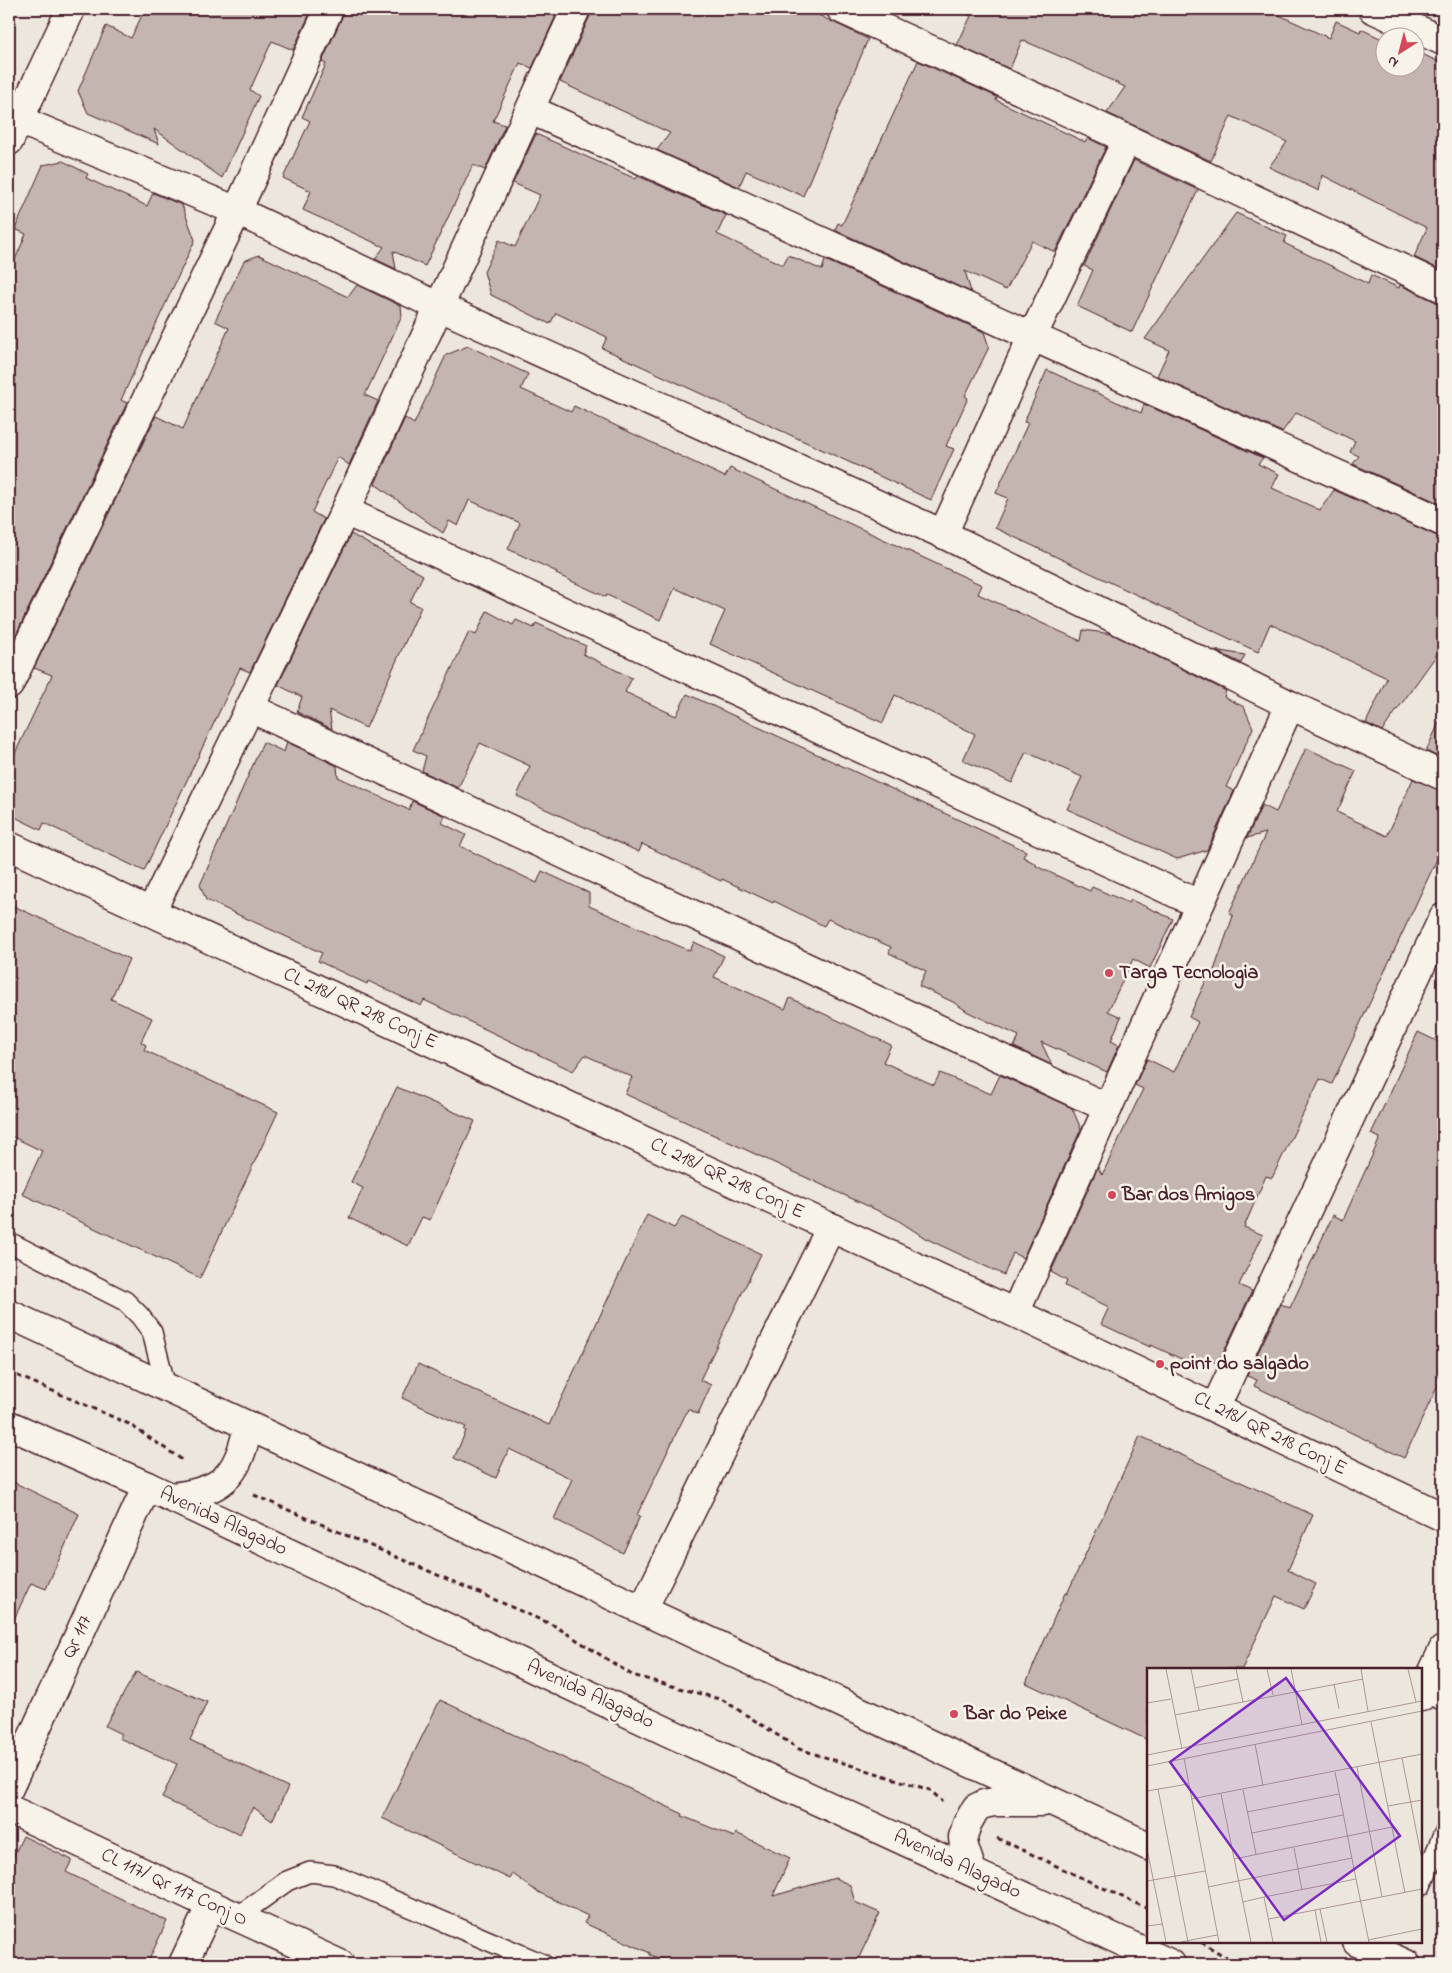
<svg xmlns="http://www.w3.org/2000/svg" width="1452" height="1973" font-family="'Indie Flower',sans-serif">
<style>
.building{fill:#c4b5b0;stroke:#4a1f2b}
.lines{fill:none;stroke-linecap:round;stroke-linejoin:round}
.lane-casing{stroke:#4a1f2b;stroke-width:22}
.street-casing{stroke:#4a1f2b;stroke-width:31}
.secondary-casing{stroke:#4a1f2b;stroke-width:31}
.path{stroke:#4a1f2b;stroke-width:3;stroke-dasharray:5 4;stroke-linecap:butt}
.lane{stroke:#f7f3e8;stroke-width:19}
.street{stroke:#f7f3e8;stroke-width:28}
.secondary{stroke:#f7f3e8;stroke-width:28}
.poi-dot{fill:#d1495b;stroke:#f7f3e8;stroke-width:2}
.labels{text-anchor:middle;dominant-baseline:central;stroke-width:5;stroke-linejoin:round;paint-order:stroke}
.poi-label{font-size:20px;font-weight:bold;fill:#4a1f2b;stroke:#f7f3e8;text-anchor:start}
.street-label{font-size:20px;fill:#4a1f2b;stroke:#f7f3e8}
.inset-road{fill:none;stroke:#ab9696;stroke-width:1}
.view{fill:#7b2cbf;fill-opacity:0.15;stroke:#7b2cbf;stroke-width:2.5}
.inset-edge{fill:none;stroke:#4a1f2b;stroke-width:2.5}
</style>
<rect width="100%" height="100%" fill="#ece6dd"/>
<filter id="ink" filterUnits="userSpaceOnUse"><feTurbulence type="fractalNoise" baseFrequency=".02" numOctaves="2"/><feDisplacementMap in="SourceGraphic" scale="10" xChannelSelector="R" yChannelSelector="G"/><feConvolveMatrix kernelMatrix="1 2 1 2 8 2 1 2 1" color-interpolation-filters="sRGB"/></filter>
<g filter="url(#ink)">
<g class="building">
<path d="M 145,9 L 312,9 L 293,50 L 272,41 L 250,90 L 259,96 L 222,178 L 154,129 L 159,144 L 88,113 L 78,91 L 106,26 L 131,38 Z"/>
<path d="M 344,9 L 559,9 L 532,68 L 520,63 L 493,121 L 505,125 L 485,170 L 473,165 L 425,266 L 393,251 L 396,269 L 375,259 L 384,247 L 303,210 L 311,191 L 283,178 L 310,121 L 302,117 L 326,64 L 322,62 L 343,15 Z"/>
<path d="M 591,9 L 806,9 L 868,39 L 803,196 L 746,171 L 739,187 L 657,150 L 670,133 L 560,82 L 590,16 Z"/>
<path d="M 954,9 L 1266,9 L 1329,38 L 1336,21 L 1360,32 L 1361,29 L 1384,40 L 1384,68 L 1414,68 L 1414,50 L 1443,64 L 1443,271 L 1414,257 L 1427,228 L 1322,175 L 1319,191 L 1269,167 L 1287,142 L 1231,116 L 1211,161 L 1107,113 L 1125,87 L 1073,62 L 1022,40 L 1010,69 L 957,45 L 971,16 Z"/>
<path d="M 918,61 L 997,97 L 996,100 L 1085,142 L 1088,138 L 1106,147 L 1055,252 L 1032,241 L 1006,290 L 965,271 L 971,292 L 835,230 L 838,223 L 842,225 Z"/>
<path d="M 536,134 L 636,179 L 638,176 L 726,215 L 717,234 L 783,265 L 788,255 L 822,270 L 825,260 L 984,332 L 989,347 L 965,396 L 968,398 L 946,446 L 954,449 L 931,500 L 602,348 L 607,337 L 556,313 L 550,324 L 491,295 L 484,272 L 499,240 L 515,247 L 540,195 L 513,183 Z"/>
<path d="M 1134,160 L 1198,190 L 1132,332 L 1077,306 L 1093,270 L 1084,266 Z"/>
<path d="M 63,161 L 88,174 L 86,178 L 147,206 L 153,193 L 182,205 L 195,240 L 121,400 L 127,403 L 9,649 L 9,274 L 26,234 L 15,229 L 43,165 Z"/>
<path d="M 1236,213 L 1287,236 L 1284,243 L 1368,284 L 1371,275 L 1399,288 L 1400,285 L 1436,302 L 1443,303 L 1443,505 L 1353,464 L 1359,456 L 1350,452 L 1355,441 L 1296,413 L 1282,432 L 1157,376 L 1169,350 L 1145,339 Z"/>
<path d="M 259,255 L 348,297 L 357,285 L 401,306 L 402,316 L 365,395 L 378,401 L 349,465 L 338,457 L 312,512 L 324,519 L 250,672 L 240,668 L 144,871 L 44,823 L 41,830 L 9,814 L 9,766 L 52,675 L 34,668 L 156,416 L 183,429 L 229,328 L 215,321 L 244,261 Z"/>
<path d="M 468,346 L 528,374 L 521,389 L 571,412 L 574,406 L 725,477 L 730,468 L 982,585 L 978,594 L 1081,641 L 1083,630 L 1112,634 L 1226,691 L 1224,697 L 1244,707 L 1253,728 L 1226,787 L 1234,791 L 1207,850 L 1177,859 L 1067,809 L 1082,777 L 1026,752 L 1012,783 L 963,760 L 975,734 L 895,695 L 883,723 L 710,644 L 725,611 L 675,588 L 660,620 L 607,595 L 606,597 L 556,574 L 557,572 L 508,549 L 520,523 L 469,500 L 458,526 L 449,521 L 443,533 L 375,484 L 405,418 L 414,424 L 446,355 Z"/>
<path d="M 1047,370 L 1141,413 L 1144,404 L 1263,458 L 1258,464 L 1279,474 L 1272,488 L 1320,510 L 1334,490 L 1437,536 L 1443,537 L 1443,646 L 1382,731 L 1366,723 L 1387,678 L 1270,624 L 1258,652 L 995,528 L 1008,498 L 996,493 L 1028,423 L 1024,422 Z"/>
<path d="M 351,534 L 423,575 L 410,602 L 421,607 L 366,728 L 329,710 L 332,729 L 297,712 L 302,697 L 278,685 Z"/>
<path d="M 487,611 L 513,625 L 516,620 L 534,628 L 536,623 L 586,646 L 583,654 L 632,678 L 625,692 L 676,716 L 687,694 L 1026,851 L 1023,857 L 1036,864 L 1036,866 L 1090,891 L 1092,887 L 1129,903 L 1131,900 L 1173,919 L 1150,968 L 1133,959 L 1108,1011 L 1121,1017 L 1111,1041 L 1119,1045 L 1107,1072 L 1041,1042 L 1052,1065 L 1014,1047 L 1019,1036 L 968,1012 L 953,1002 L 919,986 L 926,971 L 889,953 L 891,947 L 828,919 L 824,926 L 774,901 L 773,903 L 722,879 L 721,881 L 642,844 L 639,852 L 517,796 L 530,766 L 480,743 L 458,788 L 422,771 L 426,756 L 413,750 L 469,632 L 476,635 Z"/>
<path d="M 1214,650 L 1245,655 L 1241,663 Z"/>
<path d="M 1443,714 L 1443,759 L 1426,751 Z"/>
<path d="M 263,742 L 284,752 L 287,742 L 337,766 L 338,777 L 409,810 L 412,801 L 445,816 L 442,823 L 466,835 L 460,846 L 537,883 L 542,871 L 589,893 L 589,906 L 690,951 L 694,942 L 724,956 L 714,977 L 785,1009 L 790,998 L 891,1045 L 883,1062 L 934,1085 L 940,1073 L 991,1094 L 1000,1075 L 1072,1108 L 1081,1129 L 1023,1258 L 1013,1253 L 1004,1275 L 925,1238 L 896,1219 L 625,1094 L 632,1077 L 585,1055 L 573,1071 L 424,1000 L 421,1006 L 368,981 L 367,984 L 318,961 L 322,953 L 206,900 L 200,885 Z"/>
<path d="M 1306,748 L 1356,771 L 1337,812 L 1387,836 L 1413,779 L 1443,791 L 1443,846 L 1332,1084 L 1320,1079 L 1272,1178 L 1266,1176 L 1244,1227 L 1263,1235 L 1239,1285 L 1252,1291 L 1218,1364 L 1206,1358 L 1201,1368 L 1151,1345 L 1150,1347 L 1101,1324 L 1109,1307 L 1065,1286 L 1067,1281 L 1051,1272 L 1098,1167 L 1102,1175 L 1143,1089 L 1135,1085 L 1147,1059 L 1174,1072 L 1198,1022 L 1189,1017 L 1209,974 L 1212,976 L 1233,916 L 1229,913 L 1266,833 L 1247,838 L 1262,805 L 1276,812 Z"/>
<path d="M 9,904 L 129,959 L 111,999 L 152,1018 L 141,1042 L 146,1045 L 144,1050 L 278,1112 L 200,1278 L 22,1194 L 42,1151 L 9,1135 Z"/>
<path d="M 1418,1032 L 1443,1044 L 1443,1374 L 1404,1458 L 1254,1386 L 1257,1380 L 1247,1376 L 1281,1304 L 1290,1308 L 1333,1215 L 1343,1220 L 1380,1138 L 1371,1134 Z"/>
<path d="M 397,1087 L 475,1121 L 430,1220 L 422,1217 L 408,1246 L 349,1218 L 363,1188 L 351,1182 Z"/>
<path d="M 647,1215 L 674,1228 L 682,1217 L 761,1254 L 700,1380 L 711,1385 L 698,1414 L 688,1409 L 637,1515 L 640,1516 L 623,1553 L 554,1519 L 572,1479 L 509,1449 L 496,1478 L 454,1458 L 466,1431 L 464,1430 L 466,1427 L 402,1398 L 418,1364 L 549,1425 Z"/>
<path d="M 1140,1436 L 1313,1515 L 1288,1570 L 1316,1584 L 1304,1609 L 1276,1596 L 1242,1669 L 1148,1669 L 1148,1740 L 1026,1683 L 1065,1593 L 1067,1594 Z"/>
<path d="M 9,1480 L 79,1514 L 46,1589 L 31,1583 L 9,1630 Z"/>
<path d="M 136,1672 L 207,1702 L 190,1740 L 288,1787 L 272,1821 L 253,1807 L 240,1834 L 162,1798 L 177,1764 L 119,1738 L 121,1734 L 105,1726 Z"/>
<path d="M 440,1700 L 683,1814 L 682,1816 L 734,1837 L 736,1833 L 790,1858 L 773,1896 L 835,1878 L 850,1885 L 855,1902 L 880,1913 L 856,1964 L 676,1964 L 650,1955 L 650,1953 L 584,1923 L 588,1916 L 536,1891 L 513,1874 L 510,1879 L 382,1818 Z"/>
<path d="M 23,1836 L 72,1860 L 66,1872 L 167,1921 L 147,1964 L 9,1964 L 9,1866 Z"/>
</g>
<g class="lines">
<g class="lane-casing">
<g id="lane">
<path d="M 9,1242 L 125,1301 L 140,1316 L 152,1332 L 166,1387"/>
<path d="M 1421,1886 L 1443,1835"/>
<path d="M 237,1917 L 287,1881 L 310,1872 L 334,1875 L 543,1964"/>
</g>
</g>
<g class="street-casing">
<g id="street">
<path d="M 841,9 L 1127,139 L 1443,288"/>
<path d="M 1373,9 L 1443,41"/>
<path d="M 531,110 L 1443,522"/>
<path d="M 19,120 L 237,211 L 440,307 L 943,534 L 1290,705 L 1443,776"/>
<path d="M 9,141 L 71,9"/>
<path d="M 345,511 L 1199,904"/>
<path d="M 943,534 L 1032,337 L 1127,139"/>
<path d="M 9,685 L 237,211 L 329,9"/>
<path d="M 250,708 L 1108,1108"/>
<path d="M 9,846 L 1015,1313 L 1443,1517"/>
<path d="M 151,912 L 345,511 L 576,9"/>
<path d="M 1015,1313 L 1290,705"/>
<path d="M 1215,1408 L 1443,918"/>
<path d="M 643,1609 L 831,1227"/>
<path d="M 1425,1687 L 1443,1696"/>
<path d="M 9,1788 L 147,1486"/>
<path d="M 9,1809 L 211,1905 L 340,1964"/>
<path d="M 183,1964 L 211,1905"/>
</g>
</g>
<g class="secondary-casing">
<g id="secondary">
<path d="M 9,1314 L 1148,1846"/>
<path d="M 9,1425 L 147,1486 L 668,1732 L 1171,1964"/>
<path d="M 170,1497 C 222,1492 238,1477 248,1426"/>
<path d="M 1421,1697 L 1443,1650"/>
<path d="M 972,1871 L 964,1847 L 963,1837 L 967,1824 L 976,1808 L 984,1804 L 994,1802 L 1043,1802"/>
<path d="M 1357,1942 L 1406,1964"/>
</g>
</g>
<g class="path">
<path d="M 9,1372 L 129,1424 L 184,1461"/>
<path d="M 254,1495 L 555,1626 L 632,1675 L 723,1700 L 799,1749 L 930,1790 L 943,1802"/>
<path d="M 997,1838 L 1148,1909"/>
<path d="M 1201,1942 L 1237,1964"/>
</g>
<use href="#lane" class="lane"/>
<use href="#street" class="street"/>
<use href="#secondary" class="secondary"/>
</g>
</g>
<g class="poi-dot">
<circle cx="1109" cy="973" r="5"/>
<circle cx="1112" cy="1195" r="5"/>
<circle cx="1160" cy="1364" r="5"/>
<circle cx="954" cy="1714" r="5"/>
</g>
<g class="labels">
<g class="poi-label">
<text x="1119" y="973">Targa Tecnologia</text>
<text x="1122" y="1195">Bar dos Amigos</text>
<text x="1170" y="1364">point do salgado</text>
<text x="964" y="1714">Bar do Peixe</text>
</g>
<g class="street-label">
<text transform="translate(360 1009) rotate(25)">CL 218/ QR 218 Conj E</text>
<text transform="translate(727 1179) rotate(25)">CL 218/ QR 218 Conj E</text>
<text transform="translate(1270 1434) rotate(26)">CL 218/ QR 218 Conj E</text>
<text transform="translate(223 1522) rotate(25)">Avenida Alagado</text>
<text transform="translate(78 1637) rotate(-65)">Qr 117</text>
<text transform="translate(590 1695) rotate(25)">Avenida Alagado</text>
<text transform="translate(957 1865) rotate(25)">Avenida Alagado</text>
<text transform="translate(174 1888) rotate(25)">CL 117/ Qr 117 Conj O</text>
</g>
</g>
<g transform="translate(1147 1668)">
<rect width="275" height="275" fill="#ece6dd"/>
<path class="inset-road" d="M 19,1 L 35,81M 44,1 L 52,42M 89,1 L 96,34M 120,1 L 126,27M 144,1 L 155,57M 214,1 L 221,43M 261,1 L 269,34M 187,16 L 192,41M 48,20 L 91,11M 0,35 L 24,31M 28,47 L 216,11M 224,54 L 258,225M 108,76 L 116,118M 0,87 L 275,33M 37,90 L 72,274M 255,90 L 275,192M 0,98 L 275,43M 210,99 L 235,229M 188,104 L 209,211M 11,121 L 41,274M 96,122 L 109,186M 0,123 L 41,116M 74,126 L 104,274M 44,131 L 275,86M 241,138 L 275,132M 100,144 L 192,126M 105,165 L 196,147M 147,180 L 155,222M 0,181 L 19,274M 87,191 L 245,159M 0,213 L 58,203M 61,219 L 205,190M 96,234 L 117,229M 173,241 L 180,274M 168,242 L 174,274M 122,251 L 275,221M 0,258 L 15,256M 221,272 L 275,261M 34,274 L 70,267M 126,274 L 117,229 L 209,211 L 222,274"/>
<path class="view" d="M 139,10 L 253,168 L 137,252 L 23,94 Z"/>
<rect width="275" height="275" class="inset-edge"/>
</g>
<rect width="1452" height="1973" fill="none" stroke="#f7f3e8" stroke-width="30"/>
<rect x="15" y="15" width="1422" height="1943" fill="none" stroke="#4a1f2b" stroke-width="2" filter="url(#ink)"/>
<g transform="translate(1400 52) rotate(216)"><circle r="24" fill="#f7f3e8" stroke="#b29e9c"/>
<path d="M0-4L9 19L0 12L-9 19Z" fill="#d1495b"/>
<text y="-8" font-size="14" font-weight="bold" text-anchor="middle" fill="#4a1f2b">N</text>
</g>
</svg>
